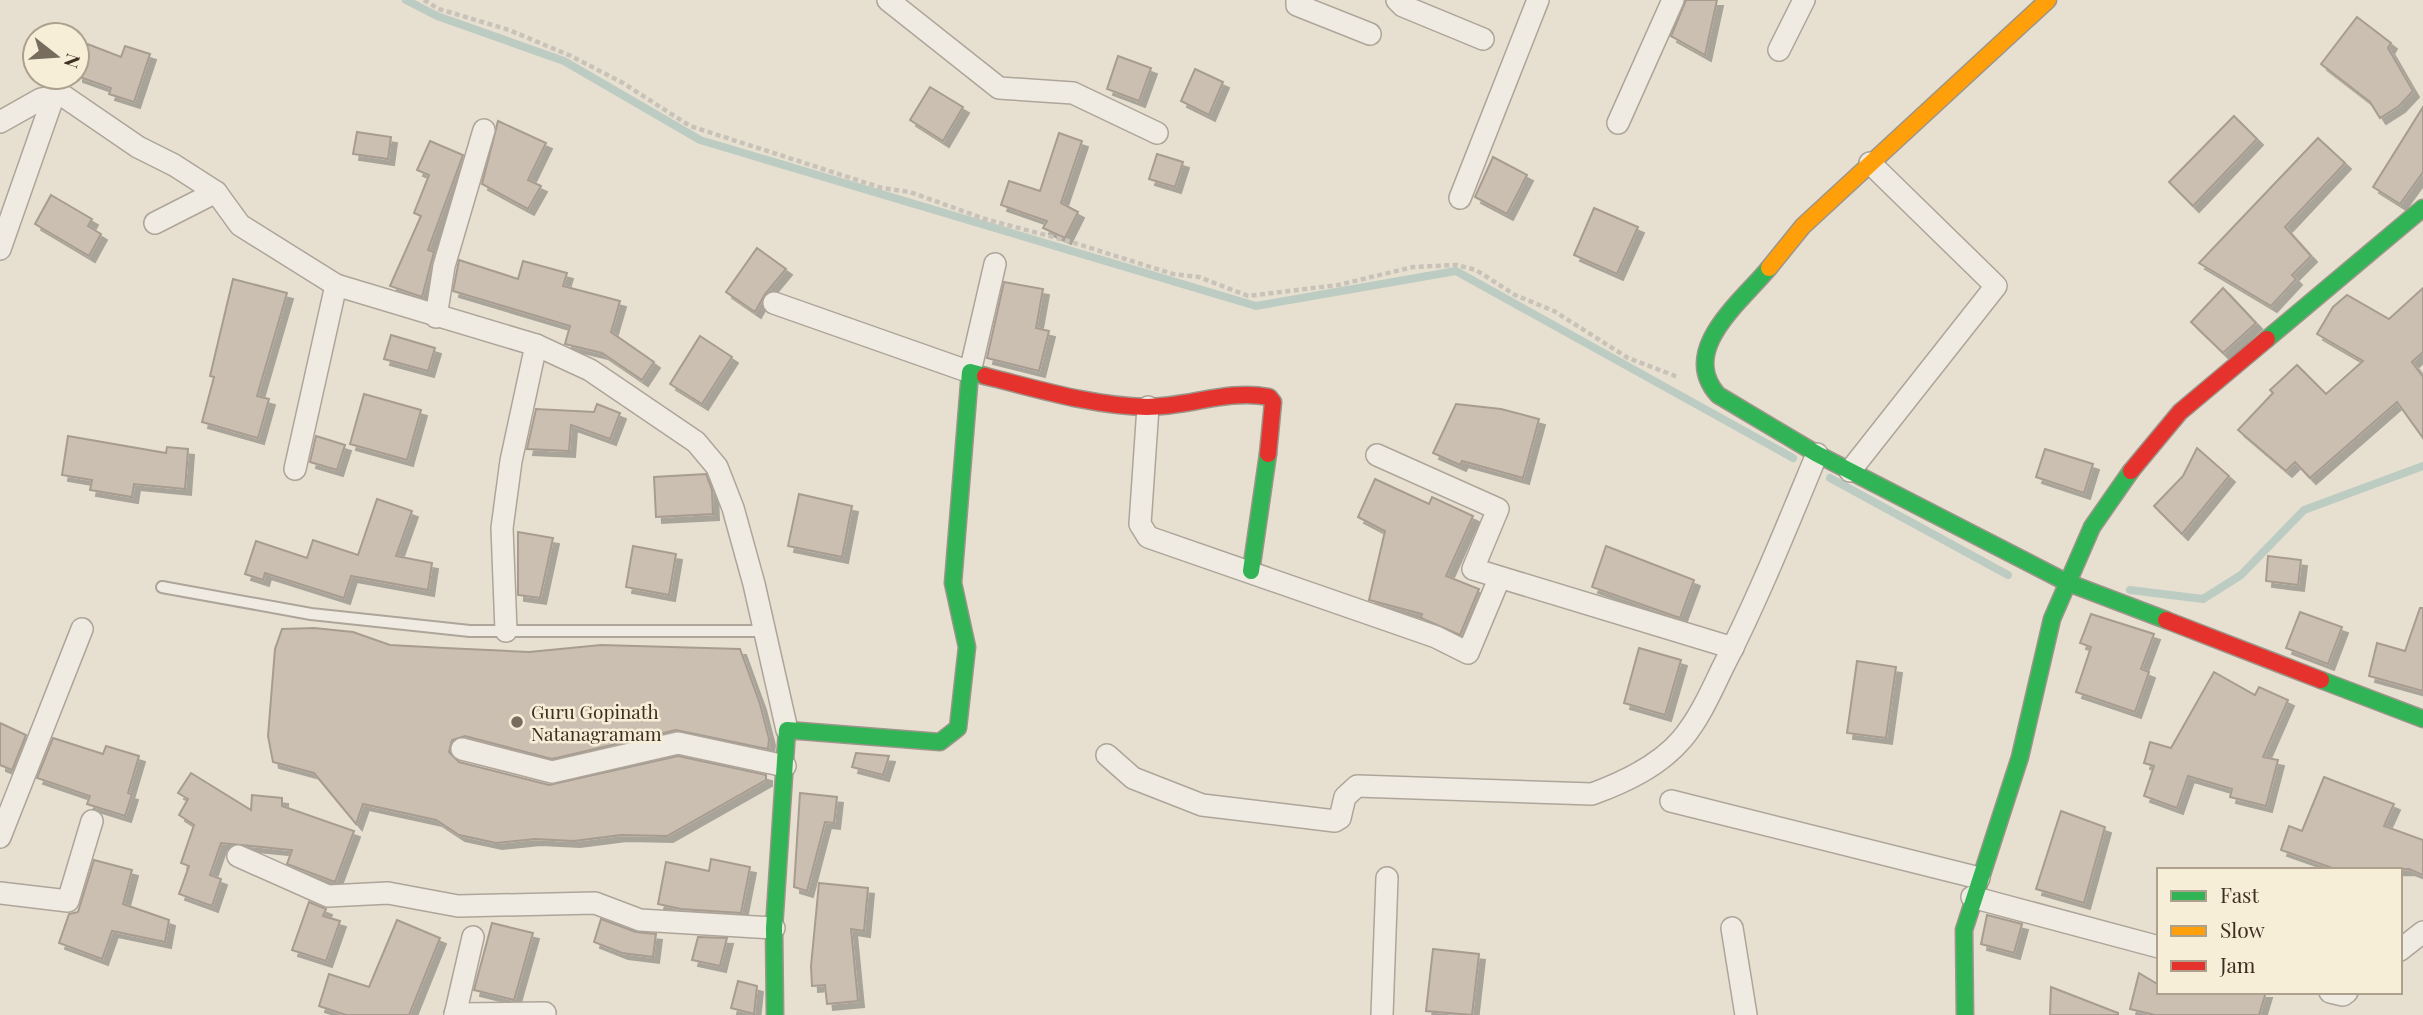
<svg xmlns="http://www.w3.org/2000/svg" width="2423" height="1015" font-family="'Playfair Display',serif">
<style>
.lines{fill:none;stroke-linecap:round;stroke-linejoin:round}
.stream{stroke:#bcccc2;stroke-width:8}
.building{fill:#cbbfb2;stroke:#a89c90;stroke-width:2;filter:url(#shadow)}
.lane-casing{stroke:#ada599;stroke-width:14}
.street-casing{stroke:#ada599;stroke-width:24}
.fast-casing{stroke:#9c958a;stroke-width:19}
.slow-casing{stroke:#9c958a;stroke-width:19}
.jam-casing{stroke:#9c958a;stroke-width:19}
.path{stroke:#c8c2b9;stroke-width:4.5;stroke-dasharray:5 3.5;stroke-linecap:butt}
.lane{stroke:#efebe3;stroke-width:10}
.street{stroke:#efebe3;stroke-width:21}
.fast{stroke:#30b455;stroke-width:16}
.slow{stroke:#ff9f0a;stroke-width:16}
.jam{stroke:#e5322d;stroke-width:16}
.poi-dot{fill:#786c5e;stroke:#f7eed8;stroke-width:2.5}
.labels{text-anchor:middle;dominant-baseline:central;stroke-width:5;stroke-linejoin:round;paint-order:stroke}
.poi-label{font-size:19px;fill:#3d2e20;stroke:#f7eed8;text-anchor:start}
</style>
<defs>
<filter id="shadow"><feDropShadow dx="6" dy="6" stdDeviation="0" flood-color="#0004"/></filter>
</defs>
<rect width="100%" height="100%" fill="#e7e0d1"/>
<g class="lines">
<g class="stream">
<path d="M 406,0 L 437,16 L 564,61 L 700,140 L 1256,306 L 1456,271 L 1793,458"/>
<path d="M 1830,478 L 2008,575"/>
<path d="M 2130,590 L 2203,599 L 2241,575 L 2304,510 L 2423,466"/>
</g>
</g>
<g class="building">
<path d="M 1686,0 L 1717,0 L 1705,55 L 1671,36 Z"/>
<path d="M 2357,17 L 2391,43 L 2388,48 L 2413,91 L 2399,106 L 2380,118 L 2370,102 L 2321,64 Z"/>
<path d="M 77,40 L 121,57 L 125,46 L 150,54 L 134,102 L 109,94 L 111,88 L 77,76 Z"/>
<path d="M 1118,56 L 1151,68 L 1139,101 L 1107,89 Z"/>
<path d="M 1195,69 L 1223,82 L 1209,115 L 1181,101 Z"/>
<path d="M 930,87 L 963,107 L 943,141 L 910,120 Z"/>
<path d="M 2423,107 L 2423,172 L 2400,204 L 2373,187 Z"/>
<path d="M 2234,116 L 2257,139 L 2193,206 L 2169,182 Z"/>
<path d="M 498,121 L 546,143 L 528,180 L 541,186 L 528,209 L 482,184 Z"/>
<path d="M 357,132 L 391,137 L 388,159 L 353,154 Z"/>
<path d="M 1059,133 L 1082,141 L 1061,203 L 1078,212 L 1065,238 L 1043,228 L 1047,221 L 1001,205 L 1009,181 L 1040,191 Z"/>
<path d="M 2318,138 L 2345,163 L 2285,227 L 2311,256 L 2292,275 L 2296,279 L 2271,306 L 2199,263 Z"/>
<path d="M 430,141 L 463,155 L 428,250 L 434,252 L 422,297 L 390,286 L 421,216 L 414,213 L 429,175 L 417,170 Z"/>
<path d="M 1157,154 L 1183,162 L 1175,187 L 1149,179 Z"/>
<path d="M 1493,157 L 1527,175 L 1507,214 L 1475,197 Z"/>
<path d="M 51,195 L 92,219 L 88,226 L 101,234 L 89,256 L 35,224 Z"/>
<path d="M 1594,208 L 1638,227 L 1617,274 L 1574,255 Z"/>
<path d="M 757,248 L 786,269 L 765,294 L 755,312 L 726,292 Z"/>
<path d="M 459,260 L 518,279 L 523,261 L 567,273 L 563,286 L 620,301 L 611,332 L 654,362 L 642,380 L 602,353 L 565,344 L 570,326 L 453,291 Z"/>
<path d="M 233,279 L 287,293 L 257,396 L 269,399 L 258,438 L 202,422 L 214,377 L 210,376 Z"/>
<path d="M 1004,282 L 1043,289 L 1036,328 L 1049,331 L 1039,371 L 987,358 Z"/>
<path d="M 2223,288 L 2256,323 L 2223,353 L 2191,322 Z"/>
<path d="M 2423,288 L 2423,352 L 2412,362 L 2423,377 L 2423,438 L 2397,402 L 2310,478 L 2295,462 L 2286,471 L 2238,430 L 2273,393 L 2270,390 L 2297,365 L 2326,394 L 2363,361 L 2317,334 L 2333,307 L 2347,295 L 2389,319 Z"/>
<path d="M 391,335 L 435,348 L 428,371 L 384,359 Z"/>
<path d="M 700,336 L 732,357 L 702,404 L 670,384 Z"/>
<path d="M 364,394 L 421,410 L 407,460 L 350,444 Z"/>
<path d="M 597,404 L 620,413 L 610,439 L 571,425 L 569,451 L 527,449 L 536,409 L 594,412 Z"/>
<path d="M 1456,404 L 1501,409 L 1539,419 L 1523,478 L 1462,461 L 1460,465 L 1433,453 Z"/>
<path d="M 68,436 L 166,453 L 167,447 L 188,449 L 185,489 L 134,484 L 132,497 L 90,490 L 92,480 L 62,475 Z"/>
<path d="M 316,436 L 345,445 L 337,470 L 310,462 Z"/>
<path d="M 2197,448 L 2229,476 L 2182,534 L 2154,506 L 2183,476 Z"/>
<path d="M 2045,449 L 2093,464 L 2084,493 L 2036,477 Z"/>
<path d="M 706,474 L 712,490 L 713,514 L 656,517 L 654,477 Z"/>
<path d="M 1375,479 L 1429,504 L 1432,497 L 1473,516 L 1446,576 L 1479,589 L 1460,635 L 1421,618 L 1422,614 L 1369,600 L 1385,531 L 1358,517 Z"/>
<path d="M 799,494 L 852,506 L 842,557 L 788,546 Z"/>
<path d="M 377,499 L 412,511 L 396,556 L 432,563 L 428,590 L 351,576 L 344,598 L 265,573 L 263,580 L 245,574 L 256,541 L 307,558 L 313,540 L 358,555 Z"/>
<path d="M 518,532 L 553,538 L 540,598 L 518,595 Z"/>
<path d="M 633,546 L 676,554 L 669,595 L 626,587 Z"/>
<path d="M 1606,546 L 1694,580 L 1680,618 L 1592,587 Z"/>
<path d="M 2268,556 L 2301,560 L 2298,585 L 2266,581 Z"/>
<path d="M 2420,608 L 2423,608 L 2423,691 L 2369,676 L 2377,643 L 2405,651 Z"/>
<path d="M 2300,612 L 2342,627 L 2328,664 L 2286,648 Z"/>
<path d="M 2091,614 L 2154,634 L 2141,669 L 2149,672 L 2135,712 L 2076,692 L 2091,647 L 2080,643 Z"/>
<path d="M 314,628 L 353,632 L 390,645 L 445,648 L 529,652 L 601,645 L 740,649 L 760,704 L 769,739 L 768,749 L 676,730 L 552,759 L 465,736 L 452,740 L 449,752 L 459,762 L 549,785 L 678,756 L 766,775 L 766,780 L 667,836 L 621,835 L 574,841 L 535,839 L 496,843 L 459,835 L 436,820 L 363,804 L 356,824 L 314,773 L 273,762 L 268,736 L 275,649 L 282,629 Z"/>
<path d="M 1639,648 L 1681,660 L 1665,715 L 1624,703 Z"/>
<path d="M 1857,661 L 1896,667 L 1886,738 L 1847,733 Z"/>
<path d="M 2214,672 L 2255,695 L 2259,687 L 2288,700 L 2263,757 L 2278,760 L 2266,806 L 2230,797 L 2232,789 L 2188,776 L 2177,808 L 2144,796 L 2154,766 L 2144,763 L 2150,742 L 2171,748 Z"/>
<path d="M 0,723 L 26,735 L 12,770 L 0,765 Z"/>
<path d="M 53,738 L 103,754 L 106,746 L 139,756 L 128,793 L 132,794 L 125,816 L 87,804 L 90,796 L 37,778 Z"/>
<path d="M 856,753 L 889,756 L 883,775 L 852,767 Z"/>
<path d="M 191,773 L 251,810 L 252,795 L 282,798 L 282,806 L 354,831 L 335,882 L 287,864 L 292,850 L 221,843 L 210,875 L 221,879 L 212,906 L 179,894 L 189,866 L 181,863 L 194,825 L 179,815 L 188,799 L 178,793 Z"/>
<path d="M 2324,777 L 2394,804 L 2384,826 L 2423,840 L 2423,875 L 2409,869 L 2338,870 L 2281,850 L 2289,826 L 2302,831 Z"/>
<path d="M 800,793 L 837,797 L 834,823 L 825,822 L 807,891 L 794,887 Z"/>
<path d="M 2061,811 L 2105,827 L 2084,903 L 2036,889 Z"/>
<path d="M 711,859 L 750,867 L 741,913 L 681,909 L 658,904 L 666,862 L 709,871 Z"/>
<path d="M 94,860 L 132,870 L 123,904 L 169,920 L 165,942 L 112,931 L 102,959 L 59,943 L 69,914 L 78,912 Z"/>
<path d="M 819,883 L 868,888 L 864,931 L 851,929 L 858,1001 L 827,1004 L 825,985 L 812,986 L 811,966 Z"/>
<path d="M 309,902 L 326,909 L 323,916 L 340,921 L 326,961 L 292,950 Z"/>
<path d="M 1987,915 L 2022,924 L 2014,953 L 1981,944 Z"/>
<path d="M 601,919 L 636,932 L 656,934 L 653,957 L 622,953 L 594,942 Z"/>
<path d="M 397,920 L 440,938 L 409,1015 L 346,1015 L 319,1006 L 329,974 L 369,987 Z"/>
<path d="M 492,923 L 533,933 L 514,1000 L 474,990 Z"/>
<path d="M 698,937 L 727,938 L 720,966 L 692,960 Z"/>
<path d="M 1433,949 L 1479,954 L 1472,1015 L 1426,1011 Z"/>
<path d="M 2139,973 L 2159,985 L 2159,992 L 2266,992 L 2259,1015 L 2155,1015 L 2130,1009 Z"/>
<path d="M 738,981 L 757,986 L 754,1014 L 731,1008 Z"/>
<path d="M 2051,987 L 2118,1013 L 2118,1015 L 2050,1015 Z"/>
</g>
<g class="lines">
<g class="lane-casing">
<path id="lane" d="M 162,587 L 311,614 L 470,631 L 764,631"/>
</g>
<g class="street-casing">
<g id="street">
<path d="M 888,0 L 999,88 L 1073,93 L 1157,133"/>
<path d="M 1297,0 L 1297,5 L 1370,34"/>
<path d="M 1397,0 L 1403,6 L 1483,39"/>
<path d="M 1779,50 L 1804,0"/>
<path d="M 0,122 L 41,99 L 62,95 L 138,147 L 174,165 L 216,192 L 240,225 L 336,285 L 536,345 L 590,370 L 696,442 L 717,467 L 733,508 L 754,584 L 787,730"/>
<path d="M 1618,123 L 1673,0"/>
<path d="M 1460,198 L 1538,0"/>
<path d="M 155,223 L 216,192"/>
<path d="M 0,249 L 54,95"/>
<path d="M 774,303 L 970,372 L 995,264"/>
<path d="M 436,317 L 444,266 L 484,130"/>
<path d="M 1148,407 L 1140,524 L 1148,537 L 1436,637 L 1468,653 L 1499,579"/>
<path d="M 1377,455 L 1498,509 L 1473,569 L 1733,648"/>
<path d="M 295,469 L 336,285"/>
<path d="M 1850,471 L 1996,286 L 1870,163"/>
<path d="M 506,631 L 502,528 L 511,461 L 536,345"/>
<path d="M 462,749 L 552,772 L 678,743 L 785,766"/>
<path d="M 1107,755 L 1133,778 L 1202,805 L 1335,821 L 1340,818 L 1345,797 L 1357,786 L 1592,794 C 1625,782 1659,766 1682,739 C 1699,719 1711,692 1722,669 C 1758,599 1787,526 1817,454"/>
<path d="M 1671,801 L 1979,878"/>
<path d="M 0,837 L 82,629"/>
<path d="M 238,856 L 328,896 L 388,893 L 458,906 L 595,903 L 640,920 L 774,928"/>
<path d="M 0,893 L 68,901 L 92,821"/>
<path d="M 1972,897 L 2159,947"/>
<path d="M 1732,928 L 1746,1015"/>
<path d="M 2400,950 L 2423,932"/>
<path d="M 2330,992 L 2343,995 L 2347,992"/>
<path d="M 455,1014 L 545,1013"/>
<path d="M 455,1015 L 473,937"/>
<path d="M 1382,1015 L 1387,878"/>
</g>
</g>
<g class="fast-casing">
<g id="fast">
<path d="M 1769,268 C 1741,302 1678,350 1718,395 L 1817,454 L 2066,582 L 2166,620"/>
<path d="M 2267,339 L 2423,208"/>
<path d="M 1251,571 L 1268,454"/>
<path d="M 2321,680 L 2423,719"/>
<path d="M 775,1015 L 774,928 L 787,730 L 940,742 L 958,728 L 967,647 L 953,583 L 970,372 L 985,376"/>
<path d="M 1965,1015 L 1964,930 L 2020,757 L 2052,619 L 2092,527 L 2131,471"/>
</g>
</g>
<g class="slow-casing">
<path id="slow" d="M 1769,268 L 1803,226 L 2048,0"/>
</g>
<g class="jam-casing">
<g id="jam">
<path d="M 985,376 C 1038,389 1092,406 1147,407 C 1189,407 1227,389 1269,397 L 1273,402 L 1268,454"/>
<path d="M 2131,471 L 2180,412 L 2267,339"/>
<path d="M 2166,620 L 2321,680"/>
</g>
</g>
<path class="path" d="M 424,0 L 439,9 L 509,30 L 571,56 L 623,83 L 690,126 L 882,188 L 910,192 L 985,219 L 1068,241 L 1173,274 L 1199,277 L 1248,296 L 1338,285 L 1413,267 L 1457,265 L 1476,270 L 1515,295 L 1554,311 L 1628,358 L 1678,377"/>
<use href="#lane" class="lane"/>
<use href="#street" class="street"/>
<use href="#fast" class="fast"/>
<use href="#slow" class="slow"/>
<use href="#jam" class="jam"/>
</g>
<circle class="poi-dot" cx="517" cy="722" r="7"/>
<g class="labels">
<g class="poi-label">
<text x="531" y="711">Guru Gopinath<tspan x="531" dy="22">Natanagramam</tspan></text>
</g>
</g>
<rect x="2157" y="868" width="245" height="126" fill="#f7eed8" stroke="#ada18e" stroke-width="2"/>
<rect x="2171" y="891" width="35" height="10" fill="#30b455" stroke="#ada18e" stroke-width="2"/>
<text x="2220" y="903" font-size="21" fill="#3d2e20">Fast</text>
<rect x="2171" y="926" width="35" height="10" fill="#ff9f0a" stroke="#ada18e" stroke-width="2"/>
<text x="2220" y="938" font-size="21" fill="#3d2e20">Slow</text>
<rect x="2171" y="961" width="35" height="10" fill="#e5322d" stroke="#ada18e" stroke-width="2"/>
<text x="2220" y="973" font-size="21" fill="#3d2e20">Jam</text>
<g transform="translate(56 56) rotate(107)"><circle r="33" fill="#f7eed8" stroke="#ada18e" stroke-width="2"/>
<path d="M0-5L12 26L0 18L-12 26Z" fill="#786c5e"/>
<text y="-10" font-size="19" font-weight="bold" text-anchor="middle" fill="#3d2e20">N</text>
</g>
</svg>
